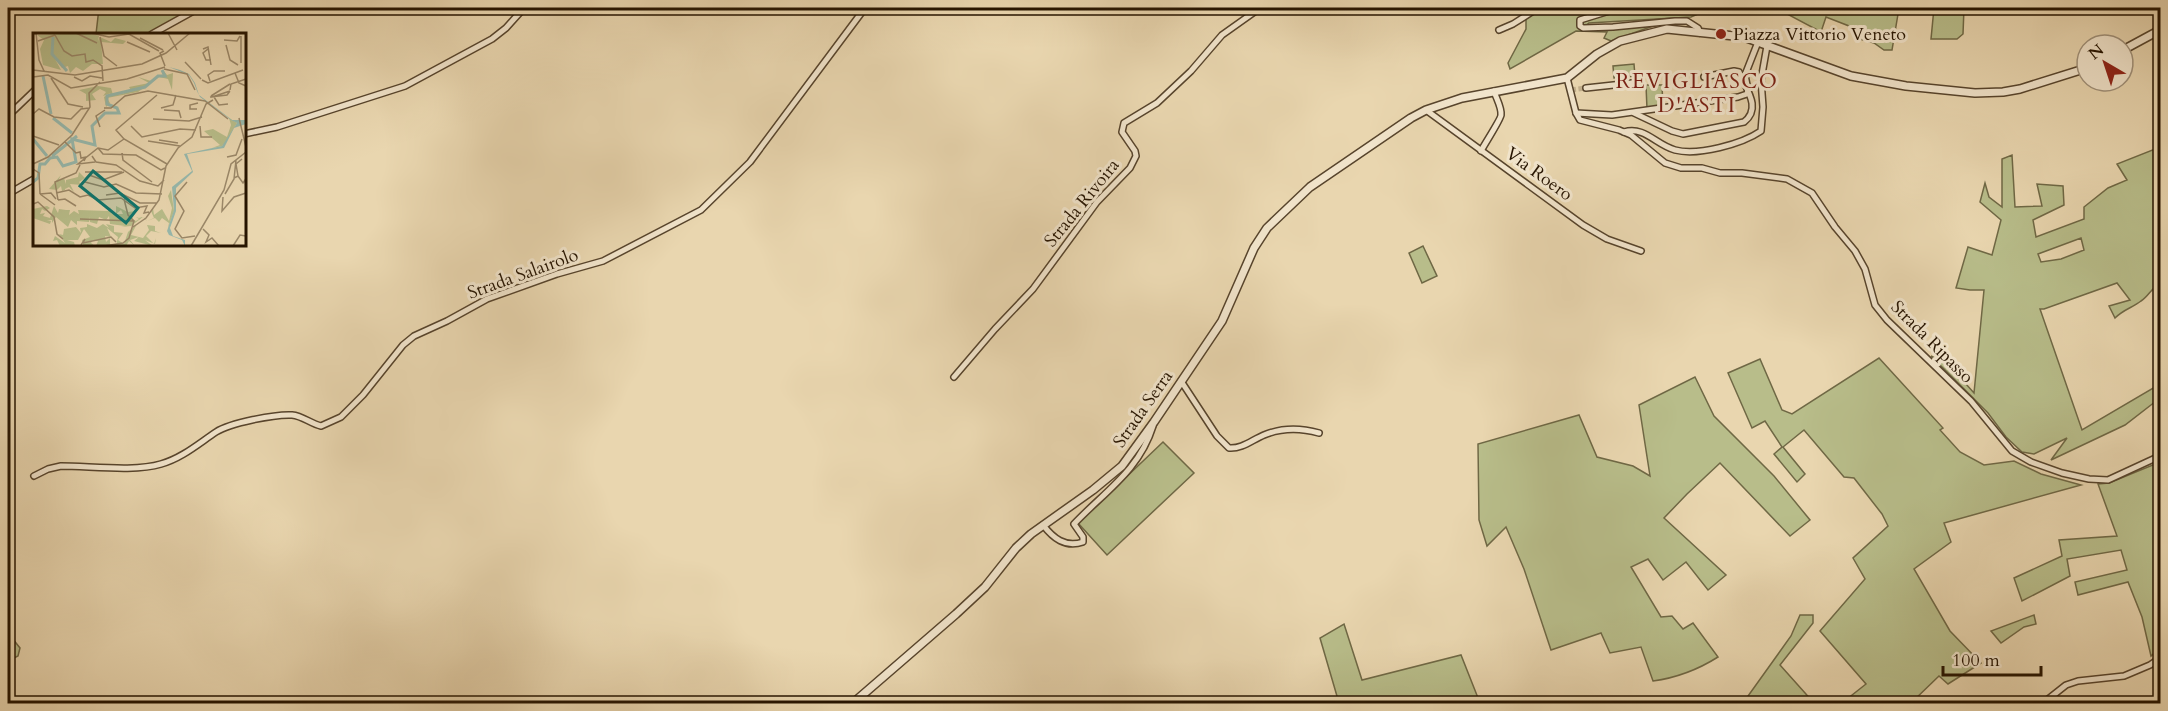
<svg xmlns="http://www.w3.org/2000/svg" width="2168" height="711" font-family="Cardo,serif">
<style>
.green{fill:#b8bd8a;stroke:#6f6845;stroke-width:1.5;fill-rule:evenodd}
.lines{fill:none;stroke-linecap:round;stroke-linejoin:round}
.minor-tunnel{stroke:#c2af8c;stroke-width:5;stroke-dasharray:5 2.5;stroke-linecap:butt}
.minor-casing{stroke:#57442c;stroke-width:8}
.tertiary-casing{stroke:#57442c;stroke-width:10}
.minor{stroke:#f1e4cb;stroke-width:5}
.tertiary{stroke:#f1e4cb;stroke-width:7}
.poi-dot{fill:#8f2418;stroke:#f1e4cb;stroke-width:2}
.labels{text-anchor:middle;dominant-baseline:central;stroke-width:6;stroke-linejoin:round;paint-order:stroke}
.poi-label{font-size:18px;fill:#261400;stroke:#f1e4cb;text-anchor:start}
.street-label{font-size:18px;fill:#261400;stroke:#f1e4cb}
.quarter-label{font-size:21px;letter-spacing:1.5px;fill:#7a1f14;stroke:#f1e4cb}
.inset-river{fill:none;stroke:#97b9ad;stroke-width:3}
.inset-road{fill:none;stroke:#9b8869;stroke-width:1.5}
.view{fill:#0f766e;fill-opacity:0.15;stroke:#0f766e;stroke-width:3}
.inset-edge{fill:none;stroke:#261400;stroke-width:3}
</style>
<rect width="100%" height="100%" fill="#e9d6af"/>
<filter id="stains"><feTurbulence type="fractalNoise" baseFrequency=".00333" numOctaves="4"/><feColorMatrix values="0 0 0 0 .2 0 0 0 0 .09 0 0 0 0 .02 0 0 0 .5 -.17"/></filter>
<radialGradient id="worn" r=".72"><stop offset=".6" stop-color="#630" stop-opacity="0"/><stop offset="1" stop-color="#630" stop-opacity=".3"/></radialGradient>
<g class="green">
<path d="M 99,8 L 199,8 L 152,34 L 96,34 Z"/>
<path d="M 1538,8 L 1712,8 L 1691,17 L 1589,23 L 1583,28 L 1656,25 L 1611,41 L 1604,38 L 1607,32 L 1576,31 L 1510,69 L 1508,63 L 1526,29 L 1526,15 Z"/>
<path d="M 1776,8 L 1899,8 L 1892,50 L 1884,50 L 1874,43 L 1860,39 L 1849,26 L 1826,17 L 1821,32 Z"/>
<path d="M 1934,8 L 1964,8 L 1963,34 L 1957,39 L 1931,39 Z"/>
<path d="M 1634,64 L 1635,76 L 1614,78 L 1613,66 Z"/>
<path d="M 1646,85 L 1662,85 L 1663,108 L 1647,109 Z"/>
<path d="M 2160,147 L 2160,218 L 2154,222 L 2160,231 L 2160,284 C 2151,288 2149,296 2141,301 C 2132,308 2124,309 2115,318 L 2109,306 L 2130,300 L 2117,283 L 2044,309 L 2040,309 L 2082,430 L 2160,384 L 2160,398 L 2125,425 L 2051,460 L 2067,438 L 2034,454 L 2022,452 L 2006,437 L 1988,413 L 1931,356 L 1950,366 L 1974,393 L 1984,290 L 1970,290 L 1956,288 L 1968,247 L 1992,255 L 2001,220 L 1980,202 L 1985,183 L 1989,197 L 2002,207 L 2002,159 L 2012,155 L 2015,207 L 2042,206 L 2037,184 L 2063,186 L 2064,205 L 2033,220 L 2036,237 L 2084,219 L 2084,207 L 2108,188 L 2127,180 L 2117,164 ZM 2081,238 L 2084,250 L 2061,259 L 2041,262 L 2038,254 Z"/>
<path d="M 1423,246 L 1437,276 L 1422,283 L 1409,253 Z"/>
<path d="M 1879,358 L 1943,428 L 1940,430 L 1960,452 L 1984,465 L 2014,461 L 2041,474 L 2081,485 L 1944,523 L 1951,542 L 1914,569 L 1950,631 L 1981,663 L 1948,684 L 1939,676 L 1911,703 L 1842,703 L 1866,684 L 1820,631 L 1865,579 L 1853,558 L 1888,526 L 1882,514 L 1854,478 L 1844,477 L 1804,430 L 1783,447 L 1805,474 L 1797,482 L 1774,454 L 1782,447 L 1765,421 L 1752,428 L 1728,373 L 1760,359 L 1782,410 L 1792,414 Z"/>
<path d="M 1695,377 L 1714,416 L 1774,476 L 1810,520 L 1790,536 L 1720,463 L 1687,494 L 1664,518 L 1726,575 L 1708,590 L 1686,562 L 1663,580 L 1648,559 L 1631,567 L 1661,617 L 1672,616 L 1683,629 L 1693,623 L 1718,657 C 1699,669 1675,678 1653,681 L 1641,647 L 1610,653 L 1601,633 L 1551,650 L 1524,569 L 1506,527 L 1487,546 L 1479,520 L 1478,444 L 1579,415 L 1597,457 L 1633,466 L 1650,476 L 1639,405 Z"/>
<path d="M 1163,442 L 1194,473 L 1107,555 L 1078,523 Z"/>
<path d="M 2160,462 L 2160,648 L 2151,656 L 2142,617 L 2128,582 L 2078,595 L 2075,582 L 2127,570 L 2121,550 L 2067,559 L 2070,576 L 2022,601 L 2014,578 L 2062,556 L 2059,540 L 2117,536 L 2098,484 L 2109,483 Z"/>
<path d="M 1800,615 L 1813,615 L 1813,623 L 1780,665 L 1814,703 L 1743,703 L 1791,636 Z"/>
<path d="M 2034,615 L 2036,624 L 2024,627 L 2001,643 L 1991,631 Z"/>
<path d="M 1344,624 L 1362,680 L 1461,655 L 1480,703 L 1339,703 L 1320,638 Z"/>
<path d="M 8,633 L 20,648 L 18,656 L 8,661 Z"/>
</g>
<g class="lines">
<path class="minor-tunnel" d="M 1571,90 L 1586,88"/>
<g class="minor-casing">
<g id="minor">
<path d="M 1619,8 L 1580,20 L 1580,26 L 1583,28 L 1613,27 L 1675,21 L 1687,21 L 1698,28 L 1700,33"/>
<path d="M 1499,30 L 1513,24 L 1538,8"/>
<path d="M 152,34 L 199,8"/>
<path d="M 1567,78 L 1576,113 L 1580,120 L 1619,130 L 1631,135 L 1665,163 L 1681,168 L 1702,168 L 1720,173 L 1742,173 L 1787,179 L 1812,193 L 1835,227 L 1855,251 L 1865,269 L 1875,305 L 1887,320 L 1971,401 L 2012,451 L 2031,462 L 2062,473 L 2089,479 L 2108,480 L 2160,456"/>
<path d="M 1586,88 L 1641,82"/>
<path d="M 1426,110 L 1583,225 L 1607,239 L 1641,251"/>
<path d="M 1576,113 L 1612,115 L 1738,97 L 1747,94 L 1748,90 L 1745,75 L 1758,42"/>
<path d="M 1634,113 L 1672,131 L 1683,134 L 1744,122 C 1762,108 1746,89 1739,72 L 1734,71 L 1704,77"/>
<path d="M 8,116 L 34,91"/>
<path d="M 1624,132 C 1645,126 1656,145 1675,150 C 1698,156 1742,144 1761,131 L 1763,107 L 1761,80 L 1767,46"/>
<path d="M 244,134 L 277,127 L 405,86 L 492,39 L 506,28 L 524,8"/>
<path d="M 1481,151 C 1484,145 1501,119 1501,115 C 1502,108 1496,98 1494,91"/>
<path d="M 8,194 L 34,179"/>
<path d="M 954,377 L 995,329 L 1033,289 L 1097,202 L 1130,168 L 1136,156 L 1135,151 L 1122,132 L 1124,123 L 1157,103 L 1191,71 L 1222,35 L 1260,8"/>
<path d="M 1181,381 L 1217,436 L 1229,448 C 1242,449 1252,440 1264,435 C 1281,428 1301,428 1319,433"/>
<path d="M 34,476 L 48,469 L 61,466 C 90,466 135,472 161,464 C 182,458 198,444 216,432 C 230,423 275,414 292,415 C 303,416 311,424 321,426 L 341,417 L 363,395 L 403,345 L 414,336 L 447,321 L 487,299 L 557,274 L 603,261 L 701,210 L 750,162 L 865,8"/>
<path d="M 1043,525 C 1053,538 1065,548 1083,542 L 1083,537 L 1074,524 C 1104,492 1139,471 1153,426"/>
<path d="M 2042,704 L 2066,685 L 2078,681 L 2124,676 L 2150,665 L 2160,658"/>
</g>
</g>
<g class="tertiary-casing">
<g id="tertiary">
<path d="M 2123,50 L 2160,30"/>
<path d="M 852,704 L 956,614 L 985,587 L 1016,548 L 1031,534 L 1093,490 L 1122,466 L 1154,422 L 1222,321 L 1254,248 L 1267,228 L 1310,187 L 1411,118 L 1426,110 L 1462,98 L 1567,78 L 1597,54 L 1620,41 L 1667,29 L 1744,37 L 1851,76 L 1906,86 L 1975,93 L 2003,92 L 2020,89 L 2087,68"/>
</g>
</g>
<use href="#minor" class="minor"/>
<use href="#tertiary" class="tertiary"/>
</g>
<circle class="poi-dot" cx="1721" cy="34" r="6"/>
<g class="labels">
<g class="poi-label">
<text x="1733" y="34">Piazza Vittorio Veneto</text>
</g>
<g class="street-label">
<text transform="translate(1539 174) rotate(36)">Via Roero</text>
<text transform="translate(1082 203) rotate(-51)">Strada Rivoira</text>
<text transform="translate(523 274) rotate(-20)">Strada Salairolo</text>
<text transform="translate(1932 342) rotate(45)">Strada Ripasso</text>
<text transform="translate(1143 409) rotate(-55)">Strada Serra</text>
</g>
<g class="quarter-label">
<text x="1697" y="81">REVIGLIASCO<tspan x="1697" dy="24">D'ASTI</tspan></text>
</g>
</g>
<g transform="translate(33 33)">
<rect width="213" height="213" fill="#e9d6af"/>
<path d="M 57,0 L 66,3 L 65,8 L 67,4 L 78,9 L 82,5 L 93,8 L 90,11 L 68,9 L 70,31 L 59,31 L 50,38 L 43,34 L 37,40 L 35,33 L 29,35 L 22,26 L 28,37 L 10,32 L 7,16 L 11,7 L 4,2 ZM 130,37 L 134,42 L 140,40 L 139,57 L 135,46 L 126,44 L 105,59 L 74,65 L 77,70 L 73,74 L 71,64 L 78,60 L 70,63 L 73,59 L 67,56 L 59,61 L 63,67 L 53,68 L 53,61 L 46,57 L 65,53 L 78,55 L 80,62 L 89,61 L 98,57 L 96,54 L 116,50 L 105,44 L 118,48 L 125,43 L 132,43 ZM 196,85 L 204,90 L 192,110 L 189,113 L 179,115 L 187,112 L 171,98 L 180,96 L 194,104 L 198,92 ZM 46,139 L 52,145 L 46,149 L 49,152 L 37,151 L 41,159 L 36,154 L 32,156 L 32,157 L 29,158 L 28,153 L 24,157 L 16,156 L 28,142 L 25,148 L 31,145 L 33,151 L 33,147 L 45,144 ZM 138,157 L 141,178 L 135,195 L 136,190 L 129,185 L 126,189 L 122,185 L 114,188 L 110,184 L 98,193 L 88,194 L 92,193 L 77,191 L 76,183 L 73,187 L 66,184 L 64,191 L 57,189 L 57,184 L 56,189 L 44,188 L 44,192 L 38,187 L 35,194 L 23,184 L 19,190 L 19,187 L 14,187 L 18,188 L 17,191 L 0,185 L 0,176 L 14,173 L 17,175 L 12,178 L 9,176 L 7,181 L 12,180 L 10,183 L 17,185 L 21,173 L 25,180 L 26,176 L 33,177 L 37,177 L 36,182 L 41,178 L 46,181 L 45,177 L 75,178 L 77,174 L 79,181 L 90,181 L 88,177 L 83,181 L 83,173 L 95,179 L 103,178 L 99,186 L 103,188 L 106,186 L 103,184 L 106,185 L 109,184 L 112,185 L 114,188 L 121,185 L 118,178 L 120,175 L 121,182 L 129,176 L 136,188 L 139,175 L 135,163 ZM 54,191 L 64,195 L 70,191 L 76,195 L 73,191 L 81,193 L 81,199 L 90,200 L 85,207 L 91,211 L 95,199 L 104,191 L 98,202 L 110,205 L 116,197 L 114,192 L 122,193 L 122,198 L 128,200 L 118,198 L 113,203 L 121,211 L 123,205 L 122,211 L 112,207 L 120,213 L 101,208 L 106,204 L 97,207 L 102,213 L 96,208 L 93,213 L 83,213 L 85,204 L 74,195 L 78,204 L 72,203 L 73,209 L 77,205 L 77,212 L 63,213 L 65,208 L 60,207 L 58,210 L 62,213 L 50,212 L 49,207 L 57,204 L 51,196 L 45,207 L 34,207 L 41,209 L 42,213 L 27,213 L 24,207 L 20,208 L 22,203 L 32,210 L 26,201 L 30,202 L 31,196 L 43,194 L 48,200 L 47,195 L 54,194 Z" fill="#b8bd8a"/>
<path d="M 136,34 L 147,37 L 156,41 L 162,50 L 166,62 L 199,87 L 213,87 L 213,91 L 201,95 L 191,115 L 154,121 L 160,139 L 143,155 L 143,178 L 137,195 L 140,203 L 152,207 L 152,213 L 149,207 L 136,202 L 134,198 L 141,177 L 139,154 L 159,138 L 151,121 L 189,113 L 204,90 L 198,87 L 167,64 L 164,58 L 161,50 L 156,42 L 136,34 L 129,37 Z" fill="#97b9ad"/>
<path class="inset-river" d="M 20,4 L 19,21 L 34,38M 10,43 L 18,81M 20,85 L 39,100M 0,106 L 14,123M 19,123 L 44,103M 0,149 L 5,145 L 7,131 L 12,131 L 17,125 L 24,124 L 30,133 L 43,129 L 39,106 L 62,112 L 59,93 L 72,80 L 86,80 L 84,75 L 74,71 L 74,63 L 112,54 L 125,43 L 132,43 L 129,37"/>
<path class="inset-road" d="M 3,0 L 6,27 L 11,38M 43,0 L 64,10M 58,0 L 76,4 L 96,1 L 126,18M 135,0 L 144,17M 22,2 L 31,18 L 39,23 L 52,21 L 53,29 L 60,27 L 69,33 L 70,48M 208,3 L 208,30M 67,4 L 71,23 L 84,33M 107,5 L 130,17M 191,7 L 204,8 L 207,3M 5,8 L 22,2M 94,9 L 117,19M 193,12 L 197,27 L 205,32M 170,16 L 175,14 L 178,32M 175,16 L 170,20 L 173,27 L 178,27M 131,18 L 127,20 L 132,33M 152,29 L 168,46M 131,36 L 154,41 L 162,57M 0,37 L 42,42 L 109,31 L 133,20 L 157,0M 202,40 L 206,50 L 213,53M 0,44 L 15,42 L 38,55 L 94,46 L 132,34M 41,44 L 49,48 L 57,43 L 69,45M 18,45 L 35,71 L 50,74M 169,47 L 175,50 L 210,37M 177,48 L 175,42 L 181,38 L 192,38M 197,57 L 198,51 L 213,46M 124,62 L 83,97 L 91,106 L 134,131M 178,63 L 197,51M 177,64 L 194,62 L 197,58M 179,64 L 197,58M 181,64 L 186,72 L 195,71M 71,75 L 78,75 L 92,63 L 115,58 L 172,68 L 195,86M 128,75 L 140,72 L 143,62M 164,76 L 157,76 L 157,72 L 165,70M 131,77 L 146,78 L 148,85M 0,81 L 6,76 L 21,84 L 38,86 L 48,76 L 56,75M 206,85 L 213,114M 120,86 L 156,88 L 169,84M 98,93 L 109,104 L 147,96 L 163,97M 167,93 L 168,104 L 179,104M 67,94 L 63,83 L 72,77M 0,103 L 26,112M 126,107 L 145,110M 115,108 L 147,113M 32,109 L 43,120 L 47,119 L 48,125 L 53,124 L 51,128M 65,115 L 70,121 L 103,122 L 128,137 L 132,135M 89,120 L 90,127 L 119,149M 59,123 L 63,129 L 83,132 L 107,148 L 125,153 L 131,147M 194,124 L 203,122 L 209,106M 62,129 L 45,131 L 65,115 L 75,117 L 91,106M 0,131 L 15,124 L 39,102 L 57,74 L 56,60 L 67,49M 0,136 L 6,140 L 7,161M 52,139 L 89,139M 56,142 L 70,147 L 91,139M 205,143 L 203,131 L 209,126M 201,145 L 205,143 L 210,150 L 212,147 L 213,155M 52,149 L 71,154 L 83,151 L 103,160 L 129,161M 154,149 L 142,163 L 151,178 L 142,196 L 149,205 L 162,203M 23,160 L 36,157 L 47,164 L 55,162 L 65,167 L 88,165 L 102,175 L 114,173 L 111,180 L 116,179M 7,161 L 18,160 L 23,166M 7,161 L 22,172M 192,161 L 201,146 L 203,127M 73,162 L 87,160 L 107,170 L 124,170M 190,164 L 189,178 L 201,164 L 213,160M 25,167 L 22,149 L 43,140 L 47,132M 25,167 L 32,166 L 43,173M 0,171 L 5,169 L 21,184 L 24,201 L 30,206M 47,186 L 100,188M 100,194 L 113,185 L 126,167 L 133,133 L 145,115 L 159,104 L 173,71 L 180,67M 170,196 L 176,202 L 173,209 L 179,205 L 186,213M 48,212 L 52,206 L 50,210 L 78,204 L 83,209M 71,213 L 90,210 L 96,205 L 101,188 L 95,182 L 91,166M 158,213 L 191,157 L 198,131 L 213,119M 200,213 L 207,202 L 213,203"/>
<path class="view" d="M 60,138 L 105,175 L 93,190 L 47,153 Z"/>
<rect width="213" height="213" class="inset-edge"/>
</g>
<rect width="2168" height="711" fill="none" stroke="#e9d6af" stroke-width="30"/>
<rect x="9" y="9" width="2150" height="693" fill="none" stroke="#261400" stroke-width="3"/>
<rect x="15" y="15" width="2138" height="681" fill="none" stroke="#261400" stroke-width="1.5"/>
<g transform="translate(2105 63) rotate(321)"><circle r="28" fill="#f1e4cb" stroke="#a0917a" stroke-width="1.5"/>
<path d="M0-4.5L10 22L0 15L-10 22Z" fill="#8f2418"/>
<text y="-9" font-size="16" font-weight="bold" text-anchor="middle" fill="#261400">N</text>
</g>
<path d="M1943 666v9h98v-9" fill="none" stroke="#261400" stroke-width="3"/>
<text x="1952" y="666" font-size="18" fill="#261400" stroke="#f1e4cb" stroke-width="4.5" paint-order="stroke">100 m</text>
<rect width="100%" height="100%" filter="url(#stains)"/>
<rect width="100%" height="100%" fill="url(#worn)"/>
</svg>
